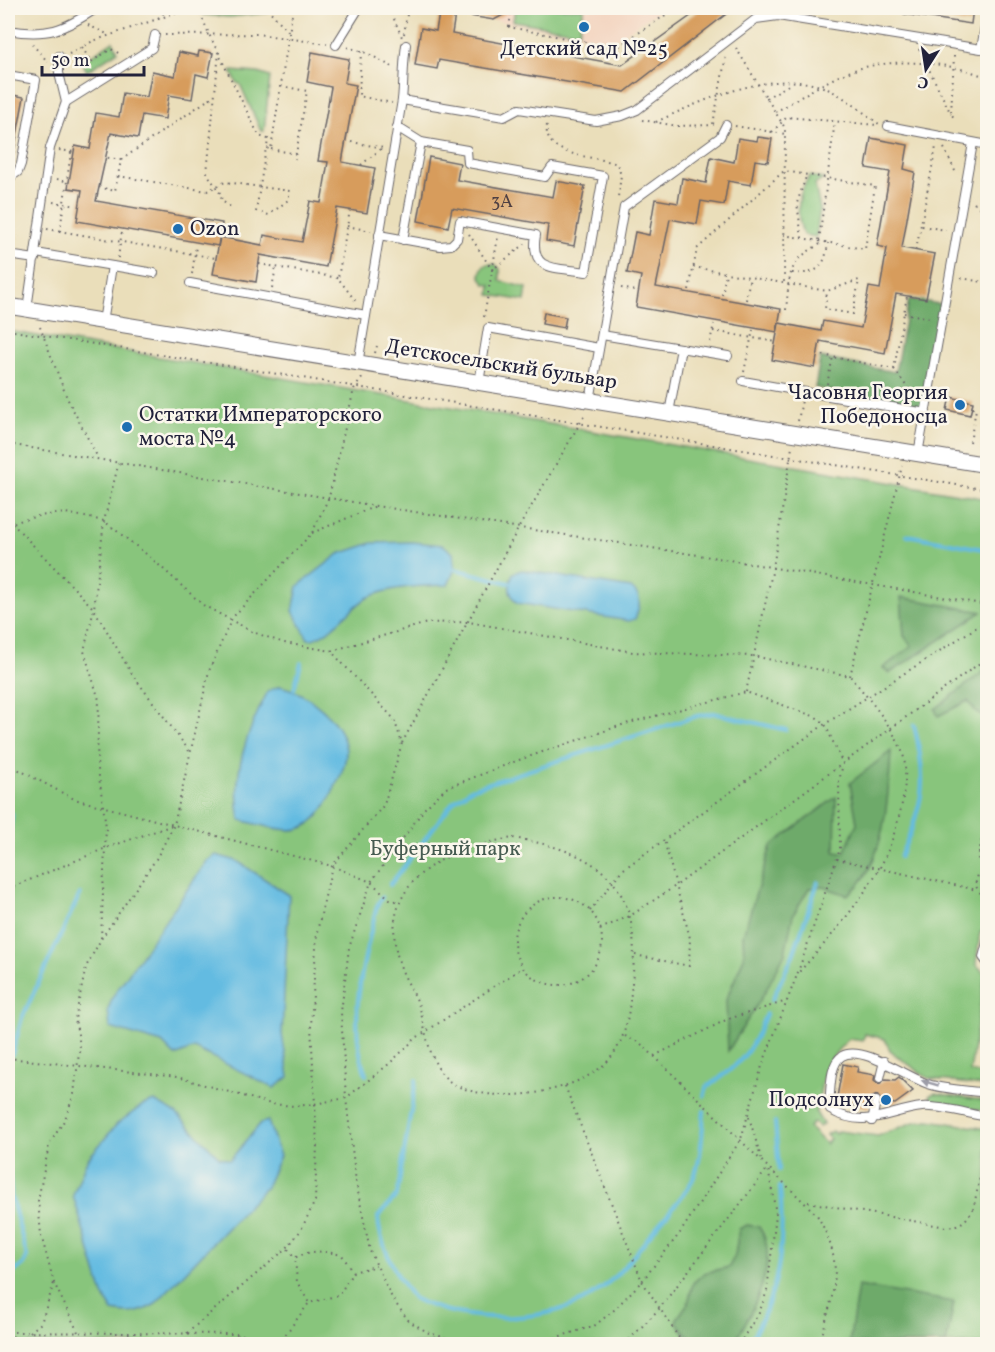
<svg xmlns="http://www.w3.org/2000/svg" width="995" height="1352" font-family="Vollkorn,serif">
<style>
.built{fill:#f3d4bf}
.green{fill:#88c57b;stroke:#55745b;stroke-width:1.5}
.forest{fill:#6eaa6b;stroke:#486653;stroke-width:1.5}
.water{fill:#63bbe1;stroke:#426e8e;stroke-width:1.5}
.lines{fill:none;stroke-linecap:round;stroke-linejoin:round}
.stream{stroke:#63bbe1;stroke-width:4}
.building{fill:#d79c5b}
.lane-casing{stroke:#686467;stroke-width:10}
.street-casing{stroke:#686467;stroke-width:17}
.path{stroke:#686467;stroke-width:2;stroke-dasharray:1.5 4.5;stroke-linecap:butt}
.lane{stroke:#fff;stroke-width:8}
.street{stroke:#fff;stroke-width:15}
.oneway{fill:#9c9ca7}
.poi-dot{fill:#1f6fb2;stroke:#fbf7ec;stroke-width:2}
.labels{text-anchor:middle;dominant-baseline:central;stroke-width:5;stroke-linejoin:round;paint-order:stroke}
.number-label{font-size:18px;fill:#4f4043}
.poi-label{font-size:21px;fill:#22223b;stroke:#fbf7ec;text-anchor:start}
.street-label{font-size:21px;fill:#22223b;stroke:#fbf7ec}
.park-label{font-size:21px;fill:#465b51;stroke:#fbf7ec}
</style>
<rect width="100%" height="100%" fill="#fbf7ec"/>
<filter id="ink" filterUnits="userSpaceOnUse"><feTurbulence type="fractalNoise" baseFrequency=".0167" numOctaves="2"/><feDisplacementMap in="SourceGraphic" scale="12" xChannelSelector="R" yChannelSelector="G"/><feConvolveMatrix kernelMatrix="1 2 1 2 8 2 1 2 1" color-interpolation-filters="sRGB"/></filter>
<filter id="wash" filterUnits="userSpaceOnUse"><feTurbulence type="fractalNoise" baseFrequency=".008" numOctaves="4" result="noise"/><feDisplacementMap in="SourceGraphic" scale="24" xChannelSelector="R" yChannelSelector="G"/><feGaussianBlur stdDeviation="1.35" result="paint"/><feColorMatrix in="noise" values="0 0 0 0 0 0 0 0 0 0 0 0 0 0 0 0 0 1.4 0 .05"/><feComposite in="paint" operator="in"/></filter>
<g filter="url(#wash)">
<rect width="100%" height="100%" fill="#eadeba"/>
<path class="built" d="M 425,8 L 663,8 L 613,41 Z"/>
<g class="green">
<path d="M 201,8 L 263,8 L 267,13 L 230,17 L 204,15 Z"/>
<path d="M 515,8 L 584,8 L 579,32 L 513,21 Z"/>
<path d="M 113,41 L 118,51 L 87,71 L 82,62 Z"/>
<path d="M 231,71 L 258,73 L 270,77 L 264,131 L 261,131 L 240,84 L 237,83 Z"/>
<path d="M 810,176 L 823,179 L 815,185 L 820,209 L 816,237 L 804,235 C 795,216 797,193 810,176 Z"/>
<path d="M 487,264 L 495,264 L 500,269 L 500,281 L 527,288 L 525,301 L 490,295 L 491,285 L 485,284 L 480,275 L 482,268 Z"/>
<path d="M 8,331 L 987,499 L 988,899 L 985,911 L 987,912 L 988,927 L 980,932 L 976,964 L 985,974 L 970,1072 L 987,1075 L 987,1087 L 928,1078 L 890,1051 L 885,1039 L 865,1034 L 863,1041 L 849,1039 C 826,1059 821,1078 818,1108 L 815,1111 L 823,1124 L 819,1127 L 814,1122 L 809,1127 L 826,1144 L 830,1139 L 826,1135 L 832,1131 L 835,1134 L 838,1131 L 878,1136 L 914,1122 L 929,1120 L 987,1129 L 987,1344 L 8,1344 Z"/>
<path d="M 934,1093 L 987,1101 L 987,1111 L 933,1103 L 929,1096 Z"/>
</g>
<g class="forest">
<path d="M 909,299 L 940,304 L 923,408 L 815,388 L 820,358 L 895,372 Z"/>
<path d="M 901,597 L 982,612 L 890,673 L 883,668 L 912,646 L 904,636 Z"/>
<path d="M 987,669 L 987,717 L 976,712 L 968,701 L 938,716 L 935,709 Z"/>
<path d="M 891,751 C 889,791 885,871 847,895 L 824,887 L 809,888 L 793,915 L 785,953 L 764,994 L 728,1051 L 726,1000 L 744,957 L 743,935 L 771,846 L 836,797 L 835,852 L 844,853 L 857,823 L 850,783 Z"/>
<path d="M 747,1225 L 759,1227 C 782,1259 751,1316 733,1344 C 710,1345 686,1344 676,1320 L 688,1303 L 693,1283 L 704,1273 L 729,1267 L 735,1255 L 739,1229 Z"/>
<path d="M 858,1286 L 954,1302 L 946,1344 L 849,1344 Z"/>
</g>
<g class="water">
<path d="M 412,542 L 443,545 L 453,553 L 455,569 L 448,585 C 422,586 393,586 369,597 C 352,605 326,641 308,639 L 293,611 L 298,586 L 339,554 L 372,543 Z"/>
<path d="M 522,570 L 631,588 C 643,597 640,606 635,619 L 629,621 L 517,603 C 508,593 508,586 513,573 Z"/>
<path d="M 280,686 C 307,692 343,721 346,750 C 347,766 336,784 330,798 C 324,810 312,826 298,829 C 286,833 253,823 240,820 C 231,774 247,731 268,691 Z"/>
<path d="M 216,855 L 237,861 L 289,895 L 282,1034 L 289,1077 L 274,1088 L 194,1048 L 175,1056 L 162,1043 L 110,1028 L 108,1010 L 113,996 L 207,861 Z"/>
<path d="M 154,1101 L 176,1113 L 219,1157 L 230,1160 L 261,1123 L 268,1121 L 280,1156 L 266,1187 L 154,1305 C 139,1313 130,1315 113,1311 L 103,1295 L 73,1195 L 87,1160 L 117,1124 L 143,1105 Z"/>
</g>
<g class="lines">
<g class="stream">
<path d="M 907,535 L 988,550"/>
<path d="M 455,569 L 509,583"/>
<path d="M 294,689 L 301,663"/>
<path d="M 8,842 L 12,814"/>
<path d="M 900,857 C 924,804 928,782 914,725"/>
<path d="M 390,885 L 453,802 L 471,789 L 697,716 L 714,713 L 786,730"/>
<path d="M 772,1000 L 793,955 L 818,882"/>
<path d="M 12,1054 L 22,1018 L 80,894"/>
<path d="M 366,1075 C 346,1020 364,960 377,906 L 382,897"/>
<path d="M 416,1080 L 397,1195 L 378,1217 C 379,1243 397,1278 413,1298 C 461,1324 554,1326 598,1291 C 620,1275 637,1251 654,1230 C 667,1214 683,1198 693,1179 C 702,1159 702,1133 704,1111"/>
<path d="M 8,1088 L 10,1069"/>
<path d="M 704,1096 L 707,1087 C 742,1063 750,1054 766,1014"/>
<path d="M 775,1122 L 779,1170"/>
<path d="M 8,1165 L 11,1196 L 27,1256 L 24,1264 L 8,1277"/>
<path d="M 748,1344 C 780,1294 785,1246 780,1187"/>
</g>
</g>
<g id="blocks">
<g class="building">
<path d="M 440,8 L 456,8 L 452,34 L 622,65 L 702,8 L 734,8 L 625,92 L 439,60 L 437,69 L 415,65 L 421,28 L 436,31 Z"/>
<path d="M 458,8 L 516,8 L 494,20 L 457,14 Z"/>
<path d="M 905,8 L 973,8 L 971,24 L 904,14 Z"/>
<path d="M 199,51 L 213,53 L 208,77 L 196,74 L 192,99 L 169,95 L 165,119 L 142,115 L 138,138 L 111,133 L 96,201 L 222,223 L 218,246 L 77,221 L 82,190 L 68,188 L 75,146 L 90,149 L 96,113 L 119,117 L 123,93 L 147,97 L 152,71 L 175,76 L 179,52 L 198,56 Z"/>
<path d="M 312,52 L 349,59 L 345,83 L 356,85 L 342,162 L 375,168 L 367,213 L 337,208 L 326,267 L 260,255 L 256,282 L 213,274 L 220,237 L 262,245 L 264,235 L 302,242 L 310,201 L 321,203 L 328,162 L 318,161 L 331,87 L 307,82 Z"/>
<path d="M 8,94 L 24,97 L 13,156 L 8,155 Z"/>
<path d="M 758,137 L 772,139 L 768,162 L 755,160 L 751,185 L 728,181 L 724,205 L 701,201 L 697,224 L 670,219 L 656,287 L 781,309 L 777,332 L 636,307 L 641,276 L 627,273 L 628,268 L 635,232 L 649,235 L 655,199 L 678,203 L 682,178 L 706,183 L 711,157 L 734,162 L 738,138 L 757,141 Z"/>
<path d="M 871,138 L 908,145 L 904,169 L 915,172 L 902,248 L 935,254 L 926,299 L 896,294 L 885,353 L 820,341 L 815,368 L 772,360 L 779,323 L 821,331 L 823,321 L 861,328 L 869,287 L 880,289 L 887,248 L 877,246 L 890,172 L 866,168 Z"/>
<path d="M 429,157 L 460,163 L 457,180 L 553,197 L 556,181 L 585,186 L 574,246 L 546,241 L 548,225 L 452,208 L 448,227 L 418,221 Z"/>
<path d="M 544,313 L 566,317 L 564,328 L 542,324 Z"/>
<path d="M 950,397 L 973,402 L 970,415 L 947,410 Z"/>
<path d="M 843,1064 L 858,1067 L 857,1072 L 875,1075 L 874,1080 L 879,1084 L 886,1079 L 895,1080 L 899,1077 L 913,1091 L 895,1104 L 882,1102 L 877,1095 L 871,1098 L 868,1108 L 854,1106 L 855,1101 L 837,1097 Z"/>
</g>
</g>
</g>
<g filter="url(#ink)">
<use href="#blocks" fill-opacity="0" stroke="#686467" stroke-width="1.5"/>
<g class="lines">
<g class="lane-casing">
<g id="lane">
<path d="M 8,30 C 47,37 64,30 97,8"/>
<path d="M 336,45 L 359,8"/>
<path d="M 8,75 L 36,80 L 21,164 L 18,172 L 8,179"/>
<path d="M 402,100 L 504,117 L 519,109 L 596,121 L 622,116 L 637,110 L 756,19 L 778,16 L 981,49 L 988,9"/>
<path d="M 66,102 L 152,48 L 155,35"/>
<path d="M 888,126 L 988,145"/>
<path d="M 379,235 L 440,246 L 451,245 L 457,239 L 460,221 L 536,235 C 529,273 557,267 586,272 L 603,176 L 552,167 L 545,177 L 468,163 L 467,150 L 421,142 L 397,127"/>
<path d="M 403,240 L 421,142"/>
<path d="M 36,253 L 154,273"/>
<path d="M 8,255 L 35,259"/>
<path d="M 190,283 L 366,315"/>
<path d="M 27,309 L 50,148 L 66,102 L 59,73 L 59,56"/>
<path d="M 103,322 L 112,266"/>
<path d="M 602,335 L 728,356"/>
<path d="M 358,364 L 402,100 C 404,81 403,64 406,45"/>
<path d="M 743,381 L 926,413"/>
<path d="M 479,383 L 488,328 L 599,348"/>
<path d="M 590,401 L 624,207 L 720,137 L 726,125"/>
<path d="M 669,413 L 681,348"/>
<path d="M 918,454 L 973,143"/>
<path d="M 988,939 L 983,957 L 988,964"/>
<path d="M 880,1078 L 884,1061"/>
<path d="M 988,1093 C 968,1090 946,1090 928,1084 C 909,1078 862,1044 842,1056 C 829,1064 831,1091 829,1104 L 830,1110 C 866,1130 888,1111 922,1107 C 939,1105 969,1114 988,1117"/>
<path d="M 872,1121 L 876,1101"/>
</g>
</g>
<g class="street-casing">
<path id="street" d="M 8,306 L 988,465"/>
</g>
<g class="path">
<path d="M 198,8 L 209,34 L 259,136 L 268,139 L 267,147"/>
<path d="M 267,8 L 289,32"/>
<path d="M 389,8 L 402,37"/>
<path d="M 512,8 L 509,27 L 616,48 L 676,8"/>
<path d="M 158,18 L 169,8"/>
<path d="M 88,25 L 109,35"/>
<path d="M 404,34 L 408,8"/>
<path d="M 165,35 L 258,34 L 327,44"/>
<path d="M 32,44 L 48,62"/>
<path d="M 82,47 L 91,62 L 111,49 L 120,54"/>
<path d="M 347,47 L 367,53 L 394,68"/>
<path d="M 736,48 L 785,128 L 784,283"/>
<path d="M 919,49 L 951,114"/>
<path d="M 361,51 L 359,96 L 392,103"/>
<path d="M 219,52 L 207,173 L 220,193 L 222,201 L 232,208"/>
<path d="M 69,54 L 93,41 L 190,8"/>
<path d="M 954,56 L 951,114 L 956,120"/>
<path d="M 281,86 L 307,91 L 296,154"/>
<path d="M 766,98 L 792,83"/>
<path d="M 775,112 C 802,97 831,76 861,68 C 900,58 951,62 988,78"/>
<path d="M 642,120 L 677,126 L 714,125"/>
<path d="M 656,122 C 703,100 768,70 820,86 C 841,93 861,111 879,124"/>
<path d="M 713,124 L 726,56"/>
<path d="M 547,125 C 542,158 595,155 617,164 L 621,175 L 618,197"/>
<path d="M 735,126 L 785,134"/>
<path d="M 772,132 L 787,117 L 877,125"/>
<path d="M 351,142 L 384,148"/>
<path d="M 944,148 L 956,173"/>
<path d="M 271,149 L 296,154 L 295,159"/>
<path d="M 59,150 L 74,152"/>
<path d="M 121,160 L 212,97"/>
<path d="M 361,165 L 382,148"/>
<path d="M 118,176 L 207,191 L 225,182 L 290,191 L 288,200 L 269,215 L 262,213"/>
<path d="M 57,179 L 69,182"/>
<path d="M 99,187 L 115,191 L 121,160 L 104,157"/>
<path d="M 53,202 L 76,206"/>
<path d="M 974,203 L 988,216"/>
<path d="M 350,210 L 338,278 L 357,303"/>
<path d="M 256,212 L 266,148 L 271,149 L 293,8"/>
<path d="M 347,226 L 371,231"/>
<path d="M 922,226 L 946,230"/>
<path d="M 47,229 L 216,258"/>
<path d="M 60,231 L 71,152"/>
<path d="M 469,234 L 492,270 L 525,244"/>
<path d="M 802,238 L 797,203 L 807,174"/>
<path d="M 819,240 L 835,121"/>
<path d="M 10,244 L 19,236"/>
<path d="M 916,250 L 936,147"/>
<path d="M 118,258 L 122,231"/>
<path d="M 259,264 L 338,278"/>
<path d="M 693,267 L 827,291 L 859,280 L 853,314 L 825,309 L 827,291"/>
<path d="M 792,273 C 818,275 825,267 828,243"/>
<path d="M 192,274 L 196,246"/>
<path d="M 961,278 L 988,283"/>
<path d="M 272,288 L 276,267"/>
<path d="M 621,288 L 636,291"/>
<path d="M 689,290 L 697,249 L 784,171 L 875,186 L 865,249 L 784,235"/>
<path d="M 722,295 L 726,273"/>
<path d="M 746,300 L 750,277"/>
<path d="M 786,310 C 790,272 787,261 824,242"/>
<path d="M 904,313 L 930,318"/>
<path d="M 484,317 L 498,237"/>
<path d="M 40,327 L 67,398 L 98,458"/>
<path d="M 8,330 L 988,490"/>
<path d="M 713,331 L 776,342"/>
<path d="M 710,342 L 714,324"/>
<path d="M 375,353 L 377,346"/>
<path d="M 817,354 L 894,369 L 907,296"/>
<path d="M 894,369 L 917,401"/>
<path d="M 744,372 L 753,330"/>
<path d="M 827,384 L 833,357"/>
<path d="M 798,421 L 802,400"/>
<path d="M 970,442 L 976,409 L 972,408"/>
<path d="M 8,444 L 376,506 L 724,559 L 988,605"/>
<path d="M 8,519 L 94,609 L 132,674 L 190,752"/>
<path d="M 8,524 L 38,516 L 66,513 L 104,521 L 150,557 L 203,605 L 253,632 L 284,643 L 331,651 L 427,623 L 469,622 L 633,652 L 753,656 L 850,676 C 868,698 891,724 902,751 C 913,781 894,844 878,871 C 856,907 828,941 799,972"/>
<path d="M 312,533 L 376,506"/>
<path d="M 850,676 L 902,466"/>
<path d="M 746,692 L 773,568 L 792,447"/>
<path d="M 402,743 L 518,529 L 586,413"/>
<path d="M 8,764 L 74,799 L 332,866 L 371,882 L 390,899 L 399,902"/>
<path d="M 513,838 C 604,852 643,887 632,983 C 629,1010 628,1034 612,1056 C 584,1094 490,1107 452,1083 C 430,1069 426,1032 420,1009 C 416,995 406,982 401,968 C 372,884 442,848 513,838 Z"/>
<path d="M 837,859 L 977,890"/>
<path d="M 988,870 L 978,875 L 975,885 L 981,894 L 988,895"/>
<path d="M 982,871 L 978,858 L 988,807"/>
<path d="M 8,889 L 106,848 L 173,825"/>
<circle cx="558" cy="941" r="44"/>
<path d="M 590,911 L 621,871 L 825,724 L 988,620"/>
<path d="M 600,929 L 630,916 L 677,885 L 988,657"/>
<path d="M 101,938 L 106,827 L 97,762 L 99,700 L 84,651 L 94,609 L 104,521 L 119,462"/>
<path d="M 635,955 L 689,966 L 690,938 L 664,840"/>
<path d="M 625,1036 L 640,1043 L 654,1056 L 817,1215 C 847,1269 833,1289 820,1344"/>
<path d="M 654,1056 L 728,1019 L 787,1001"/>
<path d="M 8,1058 L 177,1077 L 271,1104 L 295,1106 L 314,1104 L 346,1098 L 389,1064 L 416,1038 L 522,968"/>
<path d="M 565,1086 L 642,1281 L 683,1344"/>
<path d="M 749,1117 L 761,1158"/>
<path d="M 808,1202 L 946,1227 C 960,1226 966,1221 973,1210 L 988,1140"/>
<path d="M 288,1249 L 295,1258"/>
<path d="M 353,1272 L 342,1255 C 324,1251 311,1249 295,1258 L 297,1282 L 309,1303 L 339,1295 L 353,1272 L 376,1266"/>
<path d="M 8,1332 L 236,1334 L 305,1344"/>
<path d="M 30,1332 L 41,1323 L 54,1283"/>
<path d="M 78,1332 L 54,1283 L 41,1235 L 38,1200 L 49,1145 L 65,1119 L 74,1094 L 80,1045 L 75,1019 L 86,967 L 101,939 L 156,859 L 174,825 L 209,671 L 232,618 L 312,533 L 329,497 L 354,389 L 363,377"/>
<path d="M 187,1333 L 287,1248 L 301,1230 L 315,1201 L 317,1144 L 311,1026 L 317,932 L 332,866 L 384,805 L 402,743 L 394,719 L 331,651"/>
<path d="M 282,1339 L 309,1303"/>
<path d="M 8,1341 L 17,1333"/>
<path d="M 494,1344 L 458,1341 L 429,1333 L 409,1321 L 393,1300 L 370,1251 L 356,1182 L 346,1098 L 341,1012 L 349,948 L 371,882 L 425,808 L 446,788 L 519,760 L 625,724 L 746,692 L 816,717 L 825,724 L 843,764 L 839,781 L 840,849 L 797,975 L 762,1066 L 741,1139 L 680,1233 L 642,1281 L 613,1311 L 594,1326 L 551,1339 L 510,1344"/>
<path d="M 625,1344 L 659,1309 L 768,1168"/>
<path d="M 739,1344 L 759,1313 L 767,1291 L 776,1214 L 768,1168"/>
</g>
<use href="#lane" class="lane"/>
<use href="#street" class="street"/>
</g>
<defs><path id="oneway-solid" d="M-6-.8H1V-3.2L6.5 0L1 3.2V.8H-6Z" transform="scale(1.5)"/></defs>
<use class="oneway" href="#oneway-solid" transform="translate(930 1083) rotate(-164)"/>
</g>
<g class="poi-dot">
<circle cx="584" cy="27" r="6"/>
<circle cx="178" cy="229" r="6"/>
<circle cx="960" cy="405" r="6"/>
<circle cx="127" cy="427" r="6"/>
<circle cx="886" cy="1100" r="6"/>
</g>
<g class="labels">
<g class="number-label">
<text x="502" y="202">3А</text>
</g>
<g class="poi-label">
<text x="584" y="49" text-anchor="middle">Детский сад №25</text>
<text x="190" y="229">Ozon</text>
<text x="948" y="393" text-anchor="end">Часовня Георгия<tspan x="948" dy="24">Победоносца</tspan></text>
<text x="139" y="415">Остатки Императорского<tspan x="139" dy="24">моста №4</tspan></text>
<text x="874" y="1100" text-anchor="end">Подсолнух</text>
</g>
<g class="street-label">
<text transform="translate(501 365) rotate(9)">Детскосельский бульвар</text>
</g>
<g class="park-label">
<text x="445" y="849">Буферный парк</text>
</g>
</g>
<rect width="995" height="1352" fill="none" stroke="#fbf7ec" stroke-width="30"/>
<g transform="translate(926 69) rotate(192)" stroke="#fbf7ec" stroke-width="4.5" paint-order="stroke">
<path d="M0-4.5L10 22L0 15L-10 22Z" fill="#22223b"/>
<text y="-9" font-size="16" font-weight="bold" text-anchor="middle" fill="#22223b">С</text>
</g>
<path d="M42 66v9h102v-9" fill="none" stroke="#22223b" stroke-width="3"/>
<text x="51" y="66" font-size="18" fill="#22223b" stroke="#fbf7ec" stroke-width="4.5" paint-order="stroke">50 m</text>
</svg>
